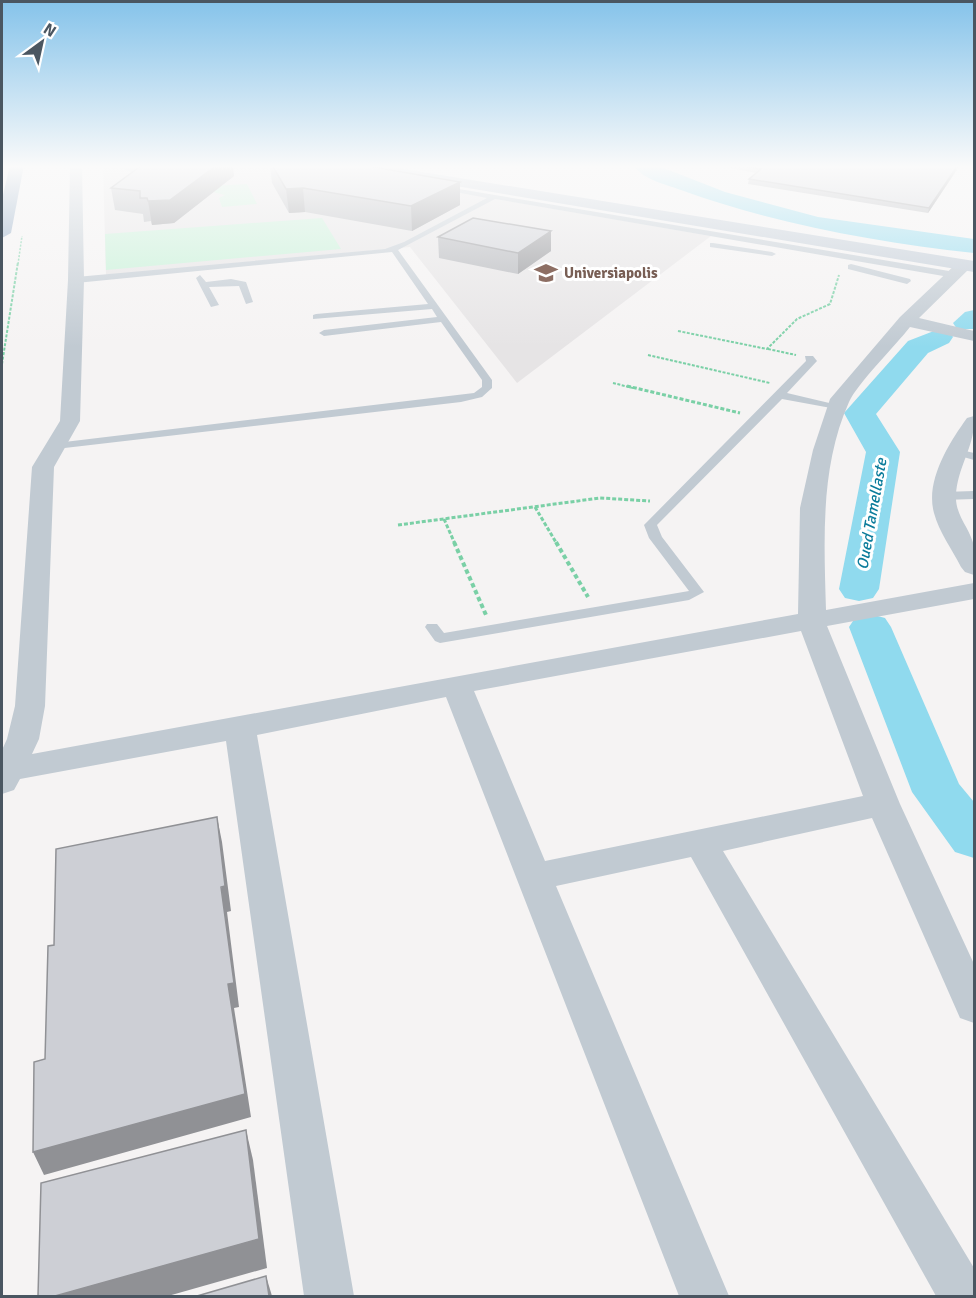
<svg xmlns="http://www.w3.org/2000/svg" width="976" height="1298" font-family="Signika,sans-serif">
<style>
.education{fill:#e6e4e5}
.green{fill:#c3f1d5}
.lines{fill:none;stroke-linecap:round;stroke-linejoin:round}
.river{fill:#90daee;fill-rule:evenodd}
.path-far3{stroke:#7ad0a6;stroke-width:1.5;stroke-dasharray:2 1.5;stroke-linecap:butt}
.path-far2{stroke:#7ad0a6;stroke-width:2;stroke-dasharray:3 1.5;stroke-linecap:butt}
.path-far1{stroke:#7ad0a6;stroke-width:3;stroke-dasharray:4 2;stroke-linecap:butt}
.path{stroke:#7ad0a6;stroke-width:4;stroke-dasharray:4.5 3;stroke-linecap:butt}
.lane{fill:#c1cad2;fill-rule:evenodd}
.street{fill:#c1cad2;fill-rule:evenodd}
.secondary{fill:#c1cbd6;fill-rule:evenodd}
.highway{fill:#8ba5c1;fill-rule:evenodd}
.wall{fill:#b0b2b7}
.shaded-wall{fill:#909195}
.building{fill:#cdcfd5;stroke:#909195;stroke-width:1.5}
.labels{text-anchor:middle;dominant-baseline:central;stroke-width:6;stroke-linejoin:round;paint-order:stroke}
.far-education-label{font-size:15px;font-weight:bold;fill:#785e54;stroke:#fff;text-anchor:start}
.far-water-label{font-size:16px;font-style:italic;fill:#0c7c9b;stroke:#fff}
</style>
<rect width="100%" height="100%" fill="#f5f3f3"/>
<path class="education" d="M 103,165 L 298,165 L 711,236 L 517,383 L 410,247 L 106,275 Z"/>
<g class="green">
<path d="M 247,184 L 257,204 L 222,207 L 219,198 L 225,195 L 213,192 L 212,186 Z"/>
<path d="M 322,218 L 341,249 L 106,270 L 105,234 Z"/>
</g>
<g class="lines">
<g class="river">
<path d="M 633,165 L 656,165 L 725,192 L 818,217 L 974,239 L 974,253 C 875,242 775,224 681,190 C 665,184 644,180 633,165 Z"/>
<path d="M 974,310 L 974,329 L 957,329 L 953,323 L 965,312 Z"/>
<path d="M 939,329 L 949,331 L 953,337 L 949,343 L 928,353 L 876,414 L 900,452 L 879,589 L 873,598 L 859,601 L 845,598 L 839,589 L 866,452 L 844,413 L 908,341 Z"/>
<path d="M 870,614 L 885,618 L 891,627 L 959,784 L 974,802 L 974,858 L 955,852 L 912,792 L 849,627 L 855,618 Z"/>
</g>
<path class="path-far3" d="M 18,264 L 22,236"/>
<g class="path-far2">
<path d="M 678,331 L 767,349 L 797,319 L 830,304 L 839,275"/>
<path d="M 768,349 L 796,355"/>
<path d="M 648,355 L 770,383"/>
<path d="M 2,364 L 18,262"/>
<path d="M 613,383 L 633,388"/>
</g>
<g class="path-far1">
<path d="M 627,386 L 740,413"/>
<path d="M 535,507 L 557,544"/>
<path d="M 444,519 L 455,544"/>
<path d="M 398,525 L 600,498 L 650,501"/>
</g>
<g class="path">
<path d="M 454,542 L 486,615"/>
<path d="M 556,542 L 588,597"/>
</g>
<g class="lane">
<path d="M 117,165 L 152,170 L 155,172 L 134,173 L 118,167 Z"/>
<path d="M 441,186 L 955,272 L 959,275 L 955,278 L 495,199 L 398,250 L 492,380 L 492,388 L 482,397 L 461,402 L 56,449 L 50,446 L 56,443 L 474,393 L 482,387 L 482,380 L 441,322 L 324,336 L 319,333 L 324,330 L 437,317 L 432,309 L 313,319 L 313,315 L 316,314 L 428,304 L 392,252 L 76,283 L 72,280 L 76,277 L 385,249 L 404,242 L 487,198 L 439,189 Z"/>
<path d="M 713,243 L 772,252 L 776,254 L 772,256 L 710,247 L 710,243 Z"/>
<path d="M 851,264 L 910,279 L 911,281 L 907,284 L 848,269 L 848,265 Z"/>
<path d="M 200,275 L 206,282 L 231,279 L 246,282 L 253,302 L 246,304 L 239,286 L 209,287 L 219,305 L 211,307 L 196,278 Z"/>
<path d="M 805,356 L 813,356 L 817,361 L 787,393 L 842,406 L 842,410 L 782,399 L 657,525 L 662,537 L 704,592 L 689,600 L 440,643 L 435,641 L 425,627 L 427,624 L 437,624 L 444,633 L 689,591 L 649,538 L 644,525 L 806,361 Z"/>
<path d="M 957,449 L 974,453 L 974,460 L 953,454 L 953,450 Z"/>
<path d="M 974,491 L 974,499 L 943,500 L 937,496 L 943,492 Z"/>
</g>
<g class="street">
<path d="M 70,165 L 82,165 L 84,280 L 80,421 L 54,467 L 45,706 L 39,739 L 32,754 L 798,614 L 800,508 L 813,450 L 830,399 L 900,317 L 958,262 L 970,262 L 972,265 L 970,268 L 919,318 L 974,331 L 974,341 L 910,327 C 896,345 857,384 849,402 C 820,467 824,540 826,610 L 974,583 L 974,599 L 827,626 L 900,804 L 974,964 L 974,1023 L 960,1018 L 872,818 L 723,851 L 974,1268 L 974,1296 L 936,1296 L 691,857 L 556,886 L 729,1296 L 679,1296 L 446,697 L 257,735 L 354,1296 L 304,1296 L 226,741 L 20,779 L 14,790 L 2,794 L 2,750 L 7,739 L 15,706 L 32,467 L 60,421 L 68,280 ZM 801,631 L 863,796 L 545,861 L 474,691 Z"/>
<path d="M 974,416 C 976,446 957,466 956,496 C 955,516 971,529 974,547 C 976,555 975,567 974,575 L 965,572 L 961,567 C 952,549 939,532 934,513 C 925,481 949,443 967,418 Z"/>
</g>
<path class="secondary" d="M 346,165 L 379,165 L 974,261 L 974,272 L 353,169 Z"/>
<path class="highway" d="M 10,165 L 24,165 L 11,233 L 2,238 L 2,199 Z"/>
</g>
<g class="wall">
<path d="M 270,165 L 362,165 L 460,205 L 412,231 L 305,212 L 289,213 L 272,183 Z"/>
<path d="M 714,165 L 960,165 L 928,213 L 748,184 L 749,179 L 757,173 Z"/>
<path d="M 234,176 L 174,223 L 152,225 L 151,221 L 144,222 L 143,214 L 115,210 L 111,188 Z"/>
<path d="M 438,237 L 551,251 L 518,274 L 439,258 Z"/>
</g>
<g class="shaded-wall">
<path d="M 217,165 L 233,165 L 234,176 L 174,223 L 152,225 L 148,201 Z"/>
<path d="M 958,165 L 960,165 L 928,213 L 929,208 Z"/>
<path d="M 460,182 L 460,205 L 412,231 L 411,206 Z"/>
<path d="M 303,188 L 305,212 L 289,213 L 286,189 Z"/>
<path d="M 551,231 L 551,251 L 518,274 L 518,253 Z"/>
<path d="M 217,817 L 222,842 L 231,911 L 227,912 L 239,1007 L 234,1008 L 251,1117 L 44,1175 L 33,1152 L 228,984 Z"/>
<path d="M 246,1130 L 253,1160 L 267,1268 L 168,1296 L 55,1296 Z"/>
<path d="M 266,1276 L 272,1296 L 269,1296 Z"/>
</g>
<g class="building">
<path d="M 142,165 L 217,165 L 170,200 L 148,201 L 147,198 L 140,198 L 140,191 L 111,188 Z"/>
<path d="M 272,165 L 362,165 L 460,182 L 411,206 L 303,188 L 286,189 Z"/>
<path d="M 739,165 L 958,165 L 929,208 L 749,179 L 761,169 Z"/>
<path d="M 473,218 L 551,231 L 518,253 L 438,237 Z"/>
<path d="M 217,817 L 225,886 L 221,887 L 234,983 L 228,984 L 245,1094 L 33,1152 L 34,1062 L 45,1059 L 48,946 L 54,945 L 56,849 Z"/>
<path d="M 246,1130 L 259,1239 L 55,1296 L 38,1296 L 41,1183 Z"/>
<path d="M 266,1276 L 269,1296 L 197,1296 Z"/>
</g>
<linearGradient id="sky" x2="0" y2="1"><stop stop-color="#85c3ea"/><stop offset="0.48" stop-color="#fafafa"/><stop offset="1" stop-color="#fafafa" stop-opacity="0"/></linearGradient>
<rect width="976" height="347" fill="url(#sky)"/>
<defs>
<g id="university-bare" transform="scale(1.8)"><path d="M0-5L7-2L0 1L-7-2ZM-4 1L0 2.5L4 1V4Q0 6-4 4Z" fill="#8d6e63" stroke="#fff" stroke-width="2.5" paint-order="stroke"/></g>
</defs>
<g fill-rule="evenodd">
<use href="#university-bare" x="546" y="273"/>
</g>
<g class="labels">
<g class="far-education-label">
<text x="564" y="273">Universiapolis</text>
</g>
<g class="far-water-label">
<text transform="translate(872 514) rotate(-80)">Oued Tamellaste</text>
</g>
</g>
<rect width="976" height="1298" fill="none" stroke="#4a5661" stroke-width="6"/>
<g transform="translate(42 42) rotate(33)" stroke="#ffffff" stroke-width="4.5" paint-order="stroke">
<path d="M0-4.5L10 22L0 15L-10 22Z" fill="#4a5661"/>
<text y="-9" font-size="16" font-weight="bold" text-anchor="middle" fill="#4a5661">N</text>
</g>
</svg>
